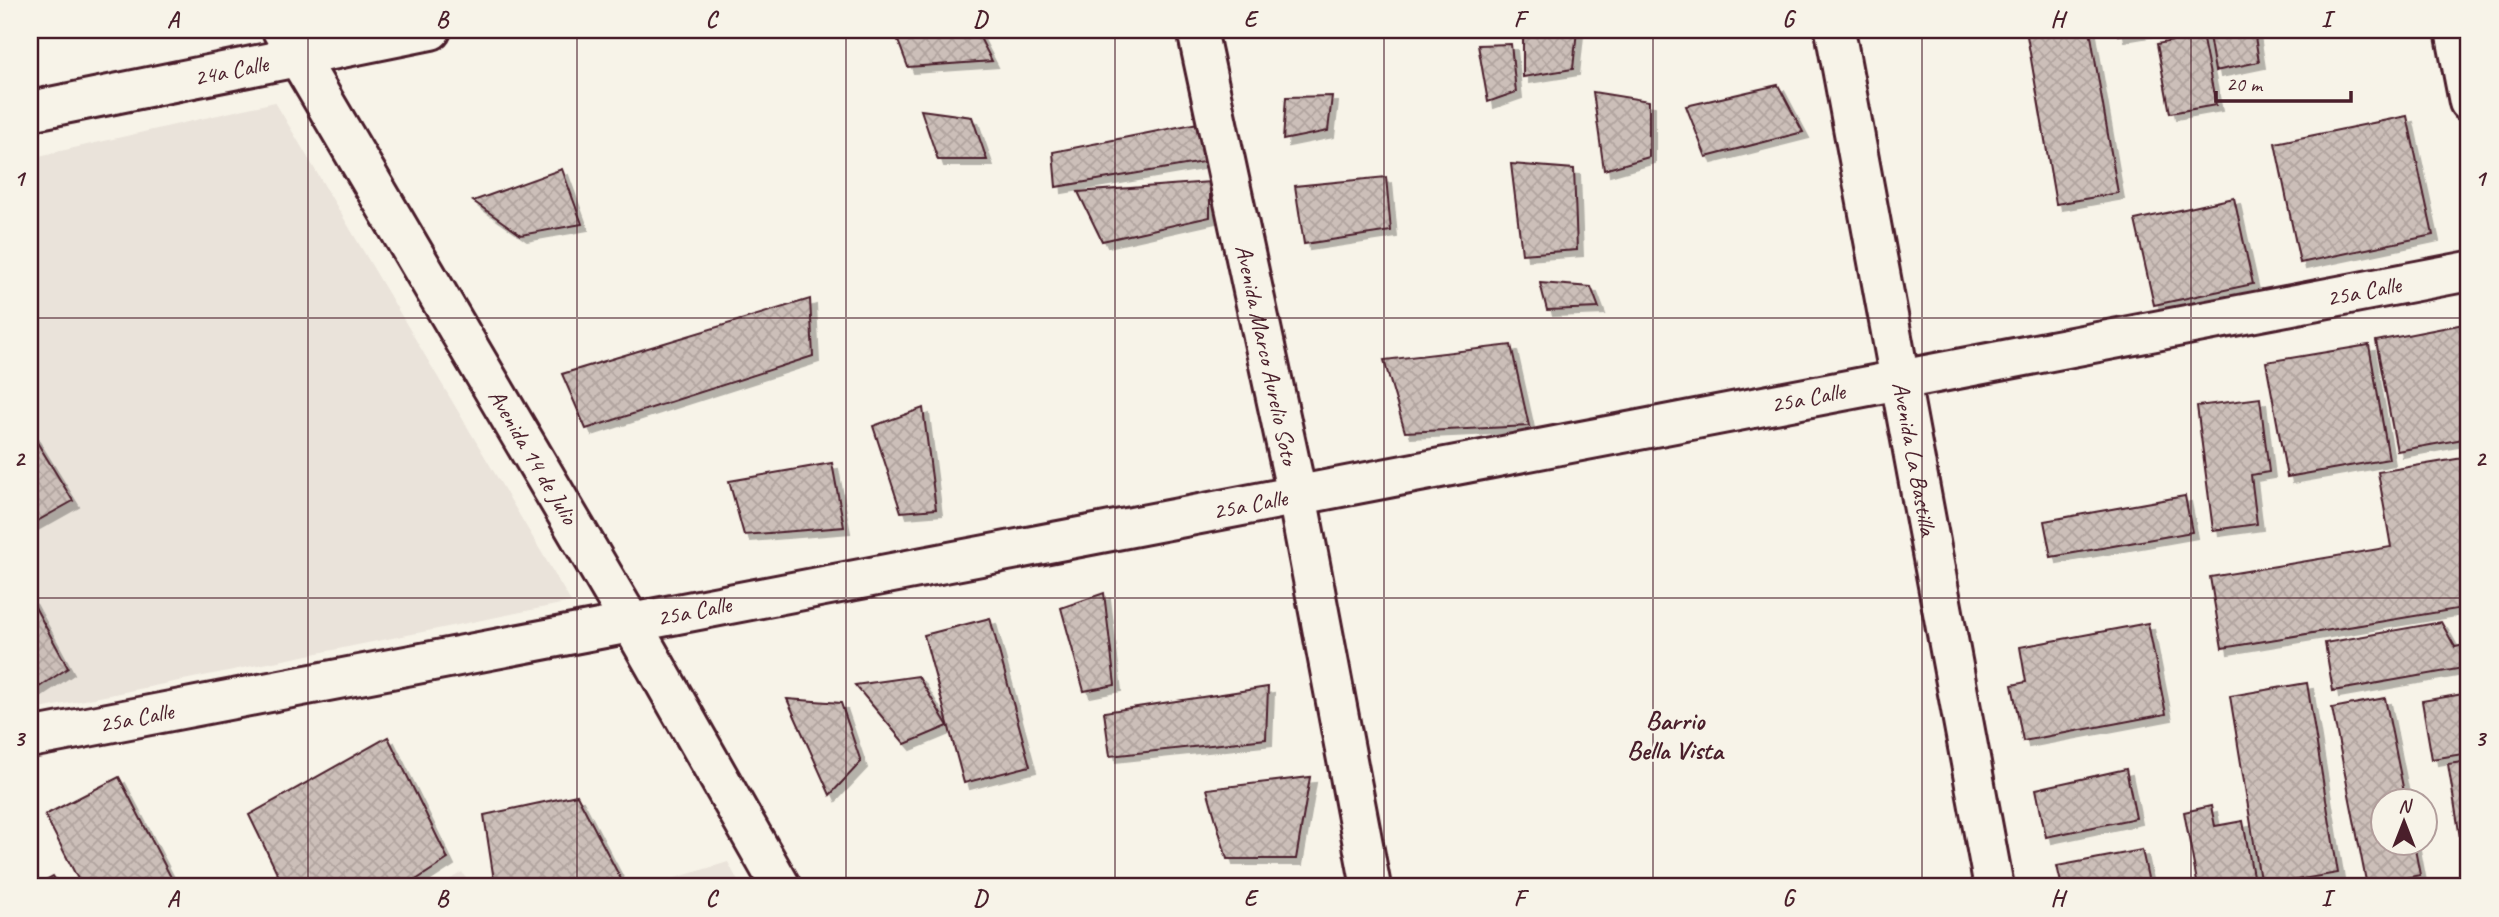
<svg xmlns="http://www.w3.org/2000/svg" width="2499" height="917" font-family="Caveat,sans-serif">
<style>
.built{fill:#eae3da}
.building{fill:url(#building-cross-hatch);stroke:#4a1f2b;stroke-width:2;filter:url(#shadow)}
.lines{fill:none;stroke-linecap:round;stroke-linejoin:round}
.minor-casing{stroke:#4a1f2b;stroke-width:44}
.minor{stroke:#f7f3e8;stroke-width:38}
.grid{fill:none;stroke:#4a1f2b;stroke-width:2;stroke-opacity:0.55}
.labels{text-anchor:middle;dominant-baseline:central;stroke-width:5;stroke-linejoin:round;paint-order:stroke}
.street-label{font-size:24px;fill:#4a1f2b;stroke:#f7f3e8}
.neighbourhood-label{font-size:26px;font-weight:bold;fill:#4a1f2b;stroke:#f7f3e8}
.neatline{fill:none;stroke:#4a1f2b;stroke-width:2.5}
.grid-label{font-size:23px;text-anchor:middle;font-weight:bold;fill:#4a1f2b}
</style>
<defs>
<pattern id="building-cross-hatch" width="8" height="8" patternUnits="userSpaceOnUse" patternTransform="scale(1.75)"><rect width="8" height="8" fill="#ccbfb9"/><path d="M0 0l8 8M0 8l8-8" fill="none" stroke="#b1a49f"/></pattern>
<filter id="shadow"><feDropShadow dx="6" dy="6" stdDeviation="0" flood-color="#0004"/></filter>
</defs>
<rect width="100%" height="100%" fill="#f7f3e8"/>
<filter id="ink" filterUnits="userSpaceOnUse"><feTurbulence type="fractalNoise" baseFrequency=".0143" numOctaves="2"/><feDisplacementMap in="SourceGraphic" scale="14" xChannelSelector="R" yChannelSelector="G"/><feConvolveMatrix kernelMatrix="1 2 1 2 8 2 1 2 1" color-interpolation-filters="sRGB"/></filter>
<g filter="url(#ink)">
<g class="built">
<path d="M 275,102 L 571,602 L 30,711 L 30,158 Z"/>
<path d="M 728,862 L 741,887 L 645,887 Z"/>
<path d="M 462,872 L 471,887 L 438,887 Z"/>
</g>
<g class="building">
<path d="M 894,30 L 976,30 L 992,61 L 908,67 Z"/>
<path d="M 1523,30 L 1577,30 L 1573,69 L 1523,77 Z"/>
<path d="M 2026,30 L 2090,30 L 2118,193 L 2056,204 Z"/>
<path d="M 2118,30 L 2149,30 L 2119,35 Z"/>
<path d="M 2208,30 L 2254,30 L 2259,62 L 2215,71 Z"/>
<path d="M 2202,35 L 2216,105 L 2170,113 L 2157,44 Z"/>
<path d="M 1511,44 L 1516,92 L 1488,102 L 1478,45 Z"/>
<path d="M 1778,85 L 1803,132 L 1706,157 L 1686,106 Z"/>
<path d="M 1593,92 L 1649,101 L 1649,157 L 1604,170 Z"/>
<path d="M 1332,96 L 1328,131 L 1283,140 L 1286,97 Z"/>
<path d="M 921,110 L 972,117 L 987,160 L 938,160 Z"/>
<path d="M 2407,116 L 2433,235 L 2300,263 L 2275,143 Z"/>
<path d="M 1198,123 L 1203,162 L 1056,187 L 1053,152 Z"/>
<path d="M 1511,164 L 1574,169 L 1577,250 L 1522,254 Z"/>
<path d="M 562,169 L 582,224 L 521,235 L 473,201 Z"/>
<path d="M 1386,177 L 1391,231 L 1304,244 L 1295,186 Z"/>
<path d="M 1210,182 L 1210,217 L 1102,241 L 1078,192 Z"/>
<path d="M 2234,198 L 2253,284 L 2154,305 L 2135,220 Z"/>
<path d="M 1540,283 L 1591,287 L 1599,308 L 1547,310 Z"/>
<path d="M 810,299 L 813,356 L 586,429 L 562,374 Z"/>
<path d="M 2469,323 L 2469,438 L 2397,451 L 2376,341 Z"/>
<path d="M 1511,345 L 1529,426 L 1405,432 L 1384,360 Z"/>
<path d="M 2369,345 L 2389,459 L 2287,477 L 2266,362 Z"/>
<path d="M 2260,398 L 2269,472 L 2251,475 L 2257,524 L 2213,530 L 2197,406 Z"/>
<path d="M 923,408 L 936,509 L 901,512 L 873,426 Z"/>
<path d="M 30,431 L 73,501 L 30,525 Z"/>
<path d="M 2469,457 L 2469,607 L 2222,648 L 2210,577 L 2391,547 L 2378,472 Z"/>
<path d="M 832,463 L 844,527 L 744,535 L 729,481 Z"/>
<path d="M 2185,496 L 2192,532 L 2051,557 L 2044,521 Z"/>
<path d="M 1104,593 L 1115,685 L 1084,691 L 1061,608 Z"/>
<path d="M 30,598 L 68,668 L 30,693 Z"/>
<path d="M 990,618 L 1030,766 L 964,783 L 924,635 Z"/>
<path d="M 2441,622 L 2455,647 L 2469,644 L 2469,667 L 2333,691 L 2325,643 Z"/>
<path d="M 2148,623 L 2166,714 L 2023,741 L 2012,685 L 2026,682 L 2020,647 Z"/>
<path d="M 918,676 L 948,726 L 905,744 L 855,685 Z"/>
<path d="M 2307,683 L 2338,873 L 2261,886 L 2230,696 Z"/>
<path d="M 1268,687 L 1266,739 L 1110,756 L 1104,712 Z"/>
<path d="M 2469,693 L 2469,753 L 2432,759 L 2422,701 Z"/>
<path d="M 2385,698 L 2406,802 L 2384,802 L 2384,844 L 2414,844 L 2420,875 L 2367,886 L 2332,708 Z"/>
<path d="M 787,699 L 841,703 L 861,762 L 830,795 Z"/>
<path d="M 388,737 L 448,859 L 405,887 L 284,887 L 249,815 Z"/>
<path d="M 2469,761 L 2469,861 L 2464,862 L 2448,764 Z"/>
<path d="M 2126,769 L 2136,818 L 2046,837 L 2036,789 Z"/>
<path d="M 119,777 L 176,887 L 82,887 L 45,815 Z"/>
<path d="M 1310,777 L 1296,859 L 1227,859 L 1207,789 Z"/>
<path d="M 577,795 L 623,883 L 600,887 L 495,887 L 484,815 Z"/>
<path d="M 2211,806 L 2215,826 L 2243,821 L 2255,887 L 2198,887 L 2184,812 Z"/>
<path d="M 2142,850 L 2150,887 L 2062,887 L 2057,866 Z"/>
<path d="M 53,876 L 60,887 L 33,887 Z"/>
</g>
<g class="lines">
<g class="minor-casing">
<g id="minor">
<path id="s1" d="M 282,30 L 631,623 L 781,887"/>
<path id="s2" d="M 1197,30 L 1297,495 L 1371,887"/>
<path id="s3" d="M 1835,30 L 1994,887"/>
<path d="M 2455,30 L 2469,102"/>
<path id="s4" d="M 30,111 L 431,30"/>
<path id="s5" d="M 30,738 L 2469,271"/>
</g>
</g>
<use href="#minor" class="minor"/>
</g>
</g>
<path class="grid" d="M 308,30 L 308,887M 577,30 L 577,887M 846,30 L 846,887M 1115,30 L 1115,887M 1384,30 L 1384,887M 1653,30 L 1653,887M 1922,30 L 1922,887M 2191,30 L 2191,887M 30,318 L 2469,318M 30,598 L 2469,598"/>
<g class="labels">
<g class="street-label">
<text stroke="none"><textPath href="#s4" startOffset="205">24a Calle</textPath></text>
<text stroke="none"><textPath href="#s5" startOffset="2376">25a Calle</textPath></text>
<text stroke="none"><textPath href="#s2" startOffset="332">Avenida Marco Aurelio Soto</textPath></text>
<text stroke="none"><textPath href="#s5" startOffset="1810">25a Calle</textPath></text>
<text stroke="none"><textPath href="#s1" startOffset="495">Avenida 14 de Julio</textPath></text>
<text stroke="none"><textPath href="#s3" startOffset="436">Avenida La Bastilla</textPath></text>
<text stroke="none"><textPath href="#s5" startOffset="1242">25a Calle</textPath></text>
<text stroke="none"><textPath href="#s5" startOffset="676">25a Calle</textPath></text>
<text stroke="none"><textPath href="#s5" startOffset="108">25a Calle</textPath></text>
</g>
<g class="neighbourhood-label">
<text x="1675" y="720">Barrio<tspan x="1675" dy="30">Bella Vista</tspan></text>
</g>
</g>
<rect width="2499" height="917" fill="none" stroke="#f7f3e8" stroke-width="77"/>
<g transform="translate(2404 822)"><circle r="33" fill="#f7f3e8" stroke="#b29e9c" stroke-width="2"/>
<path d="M0-5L12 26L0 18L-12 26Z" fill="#4a1f2b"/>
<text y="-10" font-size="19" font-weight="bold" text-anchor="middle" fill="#4a1f2b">N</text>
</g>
<path d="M2216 91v10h135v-10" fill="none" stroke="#4a1f2b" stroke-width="3.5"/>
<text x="2226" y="91" font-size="21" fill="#4a1f2b" stroke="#f7f3e8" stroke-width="5" paint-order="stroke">20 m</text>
<rect x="38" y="38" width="2422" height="840" class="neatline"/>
<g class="grid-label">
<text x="173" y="27">A</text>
<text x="442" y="27">B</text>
<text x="711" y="27">C</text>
<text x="980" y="27">D</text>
<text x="1250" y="27">E</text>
<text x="1519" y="27">F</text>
<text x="1788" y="27">G</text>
<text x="2057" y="27">H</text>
<text x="2326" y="27">I</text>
<text x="19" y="186">1</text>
<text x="2480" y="186">1</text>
<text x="19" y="466">2</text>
<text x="2480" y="466">2</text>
<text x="19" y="746">3</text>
<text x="2480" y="746">3</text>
<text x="173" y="906">A</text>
<text x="442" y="906">B</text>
<text x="711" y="906">C</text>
<text x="980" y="906">D</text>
<text x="1250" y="906">E</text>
<text x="1519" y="906">F</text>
<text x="1788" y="906">G</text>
<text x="2057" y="906">H</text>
<text x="2326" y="906">I</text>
</g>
</svg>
